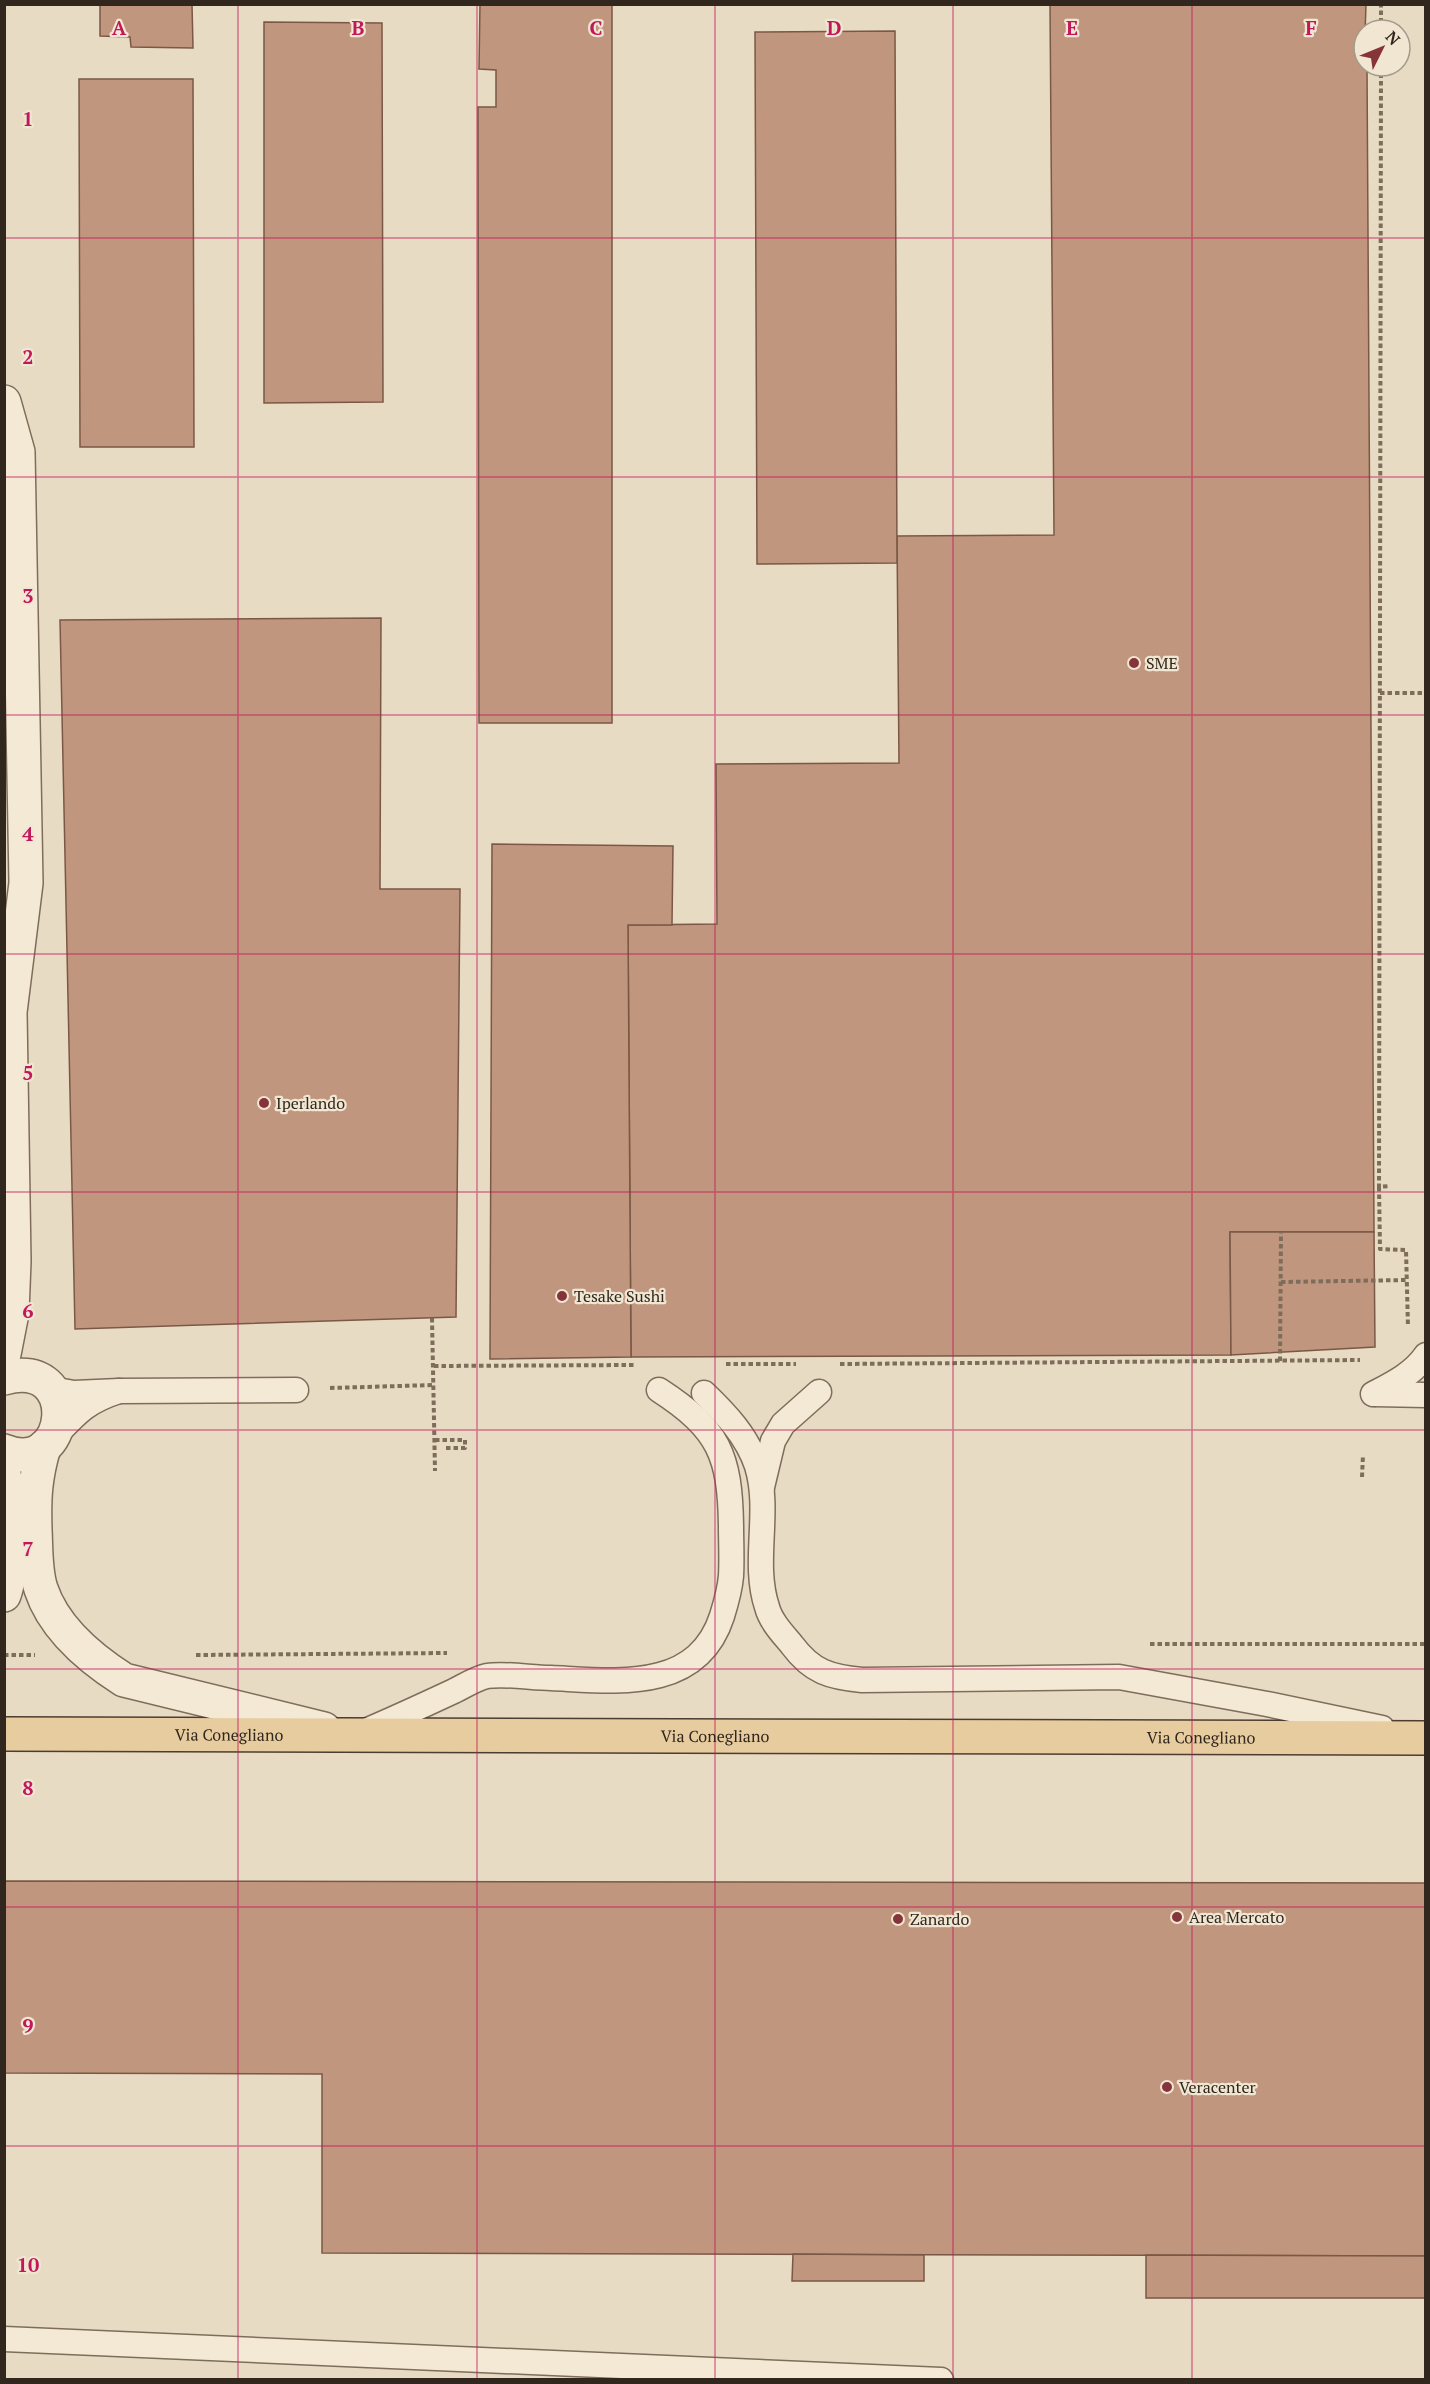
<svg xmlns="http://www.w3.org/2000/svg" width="1430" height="2384" font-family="'PT Serif',serif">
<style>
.building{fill:#c1967e;stroke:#7b5845;stroke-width:1.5}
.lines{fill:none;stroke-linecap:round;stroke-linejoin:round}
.lane-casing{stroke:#7f6d5c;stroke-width:27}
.street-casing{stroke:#7f6d5c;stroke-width:36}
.primary-casing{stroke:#4e3c30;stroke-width:36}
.path{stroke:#7f6d5c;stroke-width:4;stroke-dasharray:4.5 3;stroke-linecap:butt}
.lane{stroke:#f4e9d5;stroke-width:24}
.street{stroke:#f4e9d5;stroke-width:33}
.primary{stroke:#e6cc9f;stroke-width:33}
.grid{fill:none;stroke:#c2185b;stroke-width:1.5;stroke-opacity:0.55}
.poi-dot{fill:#863439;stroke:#f0e6d2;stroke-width:2}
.labels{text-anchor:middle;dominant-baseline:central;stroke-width:4.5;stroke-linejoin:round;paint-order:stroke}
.poi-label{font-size:16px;fill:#31271e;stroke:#f0e6d2;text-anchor:start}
.street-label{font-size:16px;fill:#31271e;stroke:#f0e6d2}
.grid-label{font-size:20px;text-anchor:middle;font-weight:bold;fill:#c2185b;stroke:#f0e6d2;stroke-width:4.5;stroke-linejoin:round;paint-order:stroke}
</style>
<rect width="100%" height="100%" fill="#e7dbc3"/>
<g class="building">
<path d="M 100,4 L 192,4 L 193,48 L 131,47 L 130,37 L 100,36 Z"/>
<path d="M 480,4 L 612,4 L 612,723 L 479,723 L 478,107 L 496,107 L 496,70 L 479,69 Z"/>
<path d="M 1050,4 L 1366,4 L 1364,66 L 1367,66 L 1374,1232 L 1230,1232 L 1231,1355 L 631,1357 L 628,925 L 717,924 L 716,764 L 899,763 L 897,536 L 1054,535 Z"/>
<path d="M 264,22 L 382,23 L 383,402 L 264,403 Z"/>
<path d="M 895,31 L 897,563 L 757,564 L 755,32 Z"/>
<path d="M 79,79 L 193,79 L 194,447 L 80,447 Z"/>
<path d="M 381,618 L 380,889 L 460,889 L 456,1317 L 75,1329 L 60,620 Z"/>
<path d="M 492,844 L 673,846 L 672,925 L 628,925 L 631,1357 L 490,1359 Z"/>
<path d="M 1230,1232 L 1374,1232 L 1375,1347 L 1231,1355 Z"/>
<path d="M 4,1881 L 1426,1883 L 1426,2256 L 322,2253 L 322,2074 L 4,2073 Z"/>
<path d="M 793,2254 L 924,2255 L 924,2281 L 792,2281 Z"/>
<path d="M 1146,2255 L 1426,2256 L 1426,2298 L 1146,2298 Z"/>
</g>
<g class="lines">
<g class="lane-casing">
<g id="lane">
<path d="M 51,1389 L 74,1393 L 119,1391 C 85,1402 77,1413 53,1438"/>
<path d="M 119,1391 L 296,1390"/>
<path d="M 704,1393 C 726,1414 747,1436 757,1466 C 771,1512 752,1562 767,1607 C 771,1622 783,1634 792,1645 C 812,1672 830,1677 862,1680 L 1119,1677 L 1267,1704 L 1382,1728"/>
<path d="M 1373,1394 C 1392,1384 1413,1374 1426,1355"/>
<path d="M 1375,1394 L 1426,1395"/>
<path d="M 762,1487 L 773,1441 L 783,1424 L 819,1392"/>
<path d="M 363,1732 C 394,1719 424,1705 454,1691 C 464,1686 477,1678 487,1676 C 506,1673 532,1678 551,1678 C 616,1681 697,1693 722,1616 C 726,1603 730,1589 731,1576 C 732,1559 731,1542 731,1526 C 730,1455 719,1429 659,1390"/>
<path d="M 4,2339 L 941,2380"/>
</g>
</g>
<g class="street-casing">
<g id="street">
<path d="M 4,402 L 18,452 L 26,883 L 10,1012 L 14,1261 L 12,1313 L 4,1354"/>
<path d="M 4,1378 C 83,1356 71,1478 4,1451"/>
<path d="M 44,1447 C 35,1478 34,1498 35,1529 C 36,1549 35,1571 41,1589 C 54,1628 91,1659 124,1680 L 324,1729"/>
<path d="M 4,1474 C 11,1503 14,1568 4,1595"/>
</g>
</g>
<g class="primary-casing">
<g id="primary">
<path id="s1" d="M 4,1734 L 1426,1738"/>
</g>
</g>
<g class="path">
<path d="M 1381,30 L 1381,4"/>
<path d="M 1381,66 L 1379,1187 L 1389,1186"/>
<path d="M 1380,693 L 1424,693"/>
<path d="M 1379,1187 L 1380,1249 L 1406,1250 L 1408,1327"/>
<path d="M 1281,1282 L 1407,1280"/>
<path d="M 432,1318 L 435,1471"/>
<path d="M 1280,1361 L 1281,1232"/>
<path d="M 726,1364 L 796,1364"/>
<path d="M 840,1364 L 1360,1360"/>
<path d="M 434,1366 L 634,1365"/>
<path d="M 330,1388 L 434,1385"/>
<path d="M 435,1440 L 465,1440 L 465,1448 L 445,1448"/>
<path d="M 1362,1477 L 1363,1455"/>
<path d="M 1150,1644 L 1426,1644"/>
<path d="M 4,1655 L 35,1655"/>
<path d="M 196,1655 L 447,1653"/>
</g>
<use href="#lane" class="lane"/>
<use href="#street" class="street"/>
<use href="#primary" class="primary"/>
</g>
<path class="grid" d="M 238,4 L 238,2380M 477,4 L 477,2380M 715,4 L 715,2380M 953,4 L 953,2380M 1192,4 L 1192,2380M 4,238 L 1426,238M 4,477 L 1426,477M 4,715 L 1426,715M 4,954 L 1426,954M 4,1192 L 1426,1192M 4,1430 L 1426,1430M 4,1669 L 1426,1669M 4,1907 L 1426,1907M 4,2146 L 1426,2146"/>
<g class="poi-dot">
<circle cx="1134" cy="663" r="6"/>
<circle cx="264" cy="1103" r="6"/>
<circle cx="562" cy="1296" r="6"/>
<circle cx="1177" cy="1917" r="6"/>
<circle cx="898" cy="1919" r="6"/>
<circle cx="1167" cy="2087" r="6"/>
</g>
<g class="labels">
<g class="poi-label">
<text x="1146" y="663">SME</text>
<text x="276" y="1103">Iperlando</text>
<text x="574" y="1296">Tesake Sushi</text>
<text x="1189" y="1917">Area Mercato</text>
<text x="910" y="1919">Zanardo</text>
<text x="1179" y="2087">Veracenter</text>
</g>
<g class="street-label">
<text stroke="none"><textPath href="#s1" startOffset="225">Via Conegliano</textPath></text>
<text stroke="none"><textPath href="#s1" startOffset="711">Via Conegliano</textPath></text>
<text stroke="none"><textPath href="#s1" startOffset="1197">Via Conegliano</textPath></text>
</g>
</g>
<g class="grid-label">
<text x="119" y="35">A</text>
<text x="358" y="35">B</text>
<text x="596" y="35">C</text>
<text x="834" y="35">D</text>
<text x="1072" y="35">E</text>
<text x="1311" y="35">F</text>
<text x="28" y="126">1</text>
<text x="28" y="364">2</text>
<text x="28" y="603">3</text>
<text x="28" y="841">4</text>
<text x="28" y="1080">5</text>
<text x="28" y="1318">6</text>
<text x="28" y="1556">7</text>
<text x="28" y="1795">8</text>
<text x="28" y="2033">9</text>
<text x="28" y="2272">10</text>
</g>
<rect width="1430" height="2384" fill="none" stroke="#31271e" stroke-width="12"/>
<g transform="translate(1382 48) rotate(47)"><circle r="28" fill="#f0e6d2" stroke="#a49a8a" stroke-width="1.5"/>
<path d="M0-4.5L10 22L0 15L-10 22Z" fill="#863439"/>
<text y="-9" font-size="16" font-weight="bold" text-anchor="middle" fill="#31271e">N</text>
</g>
</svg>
